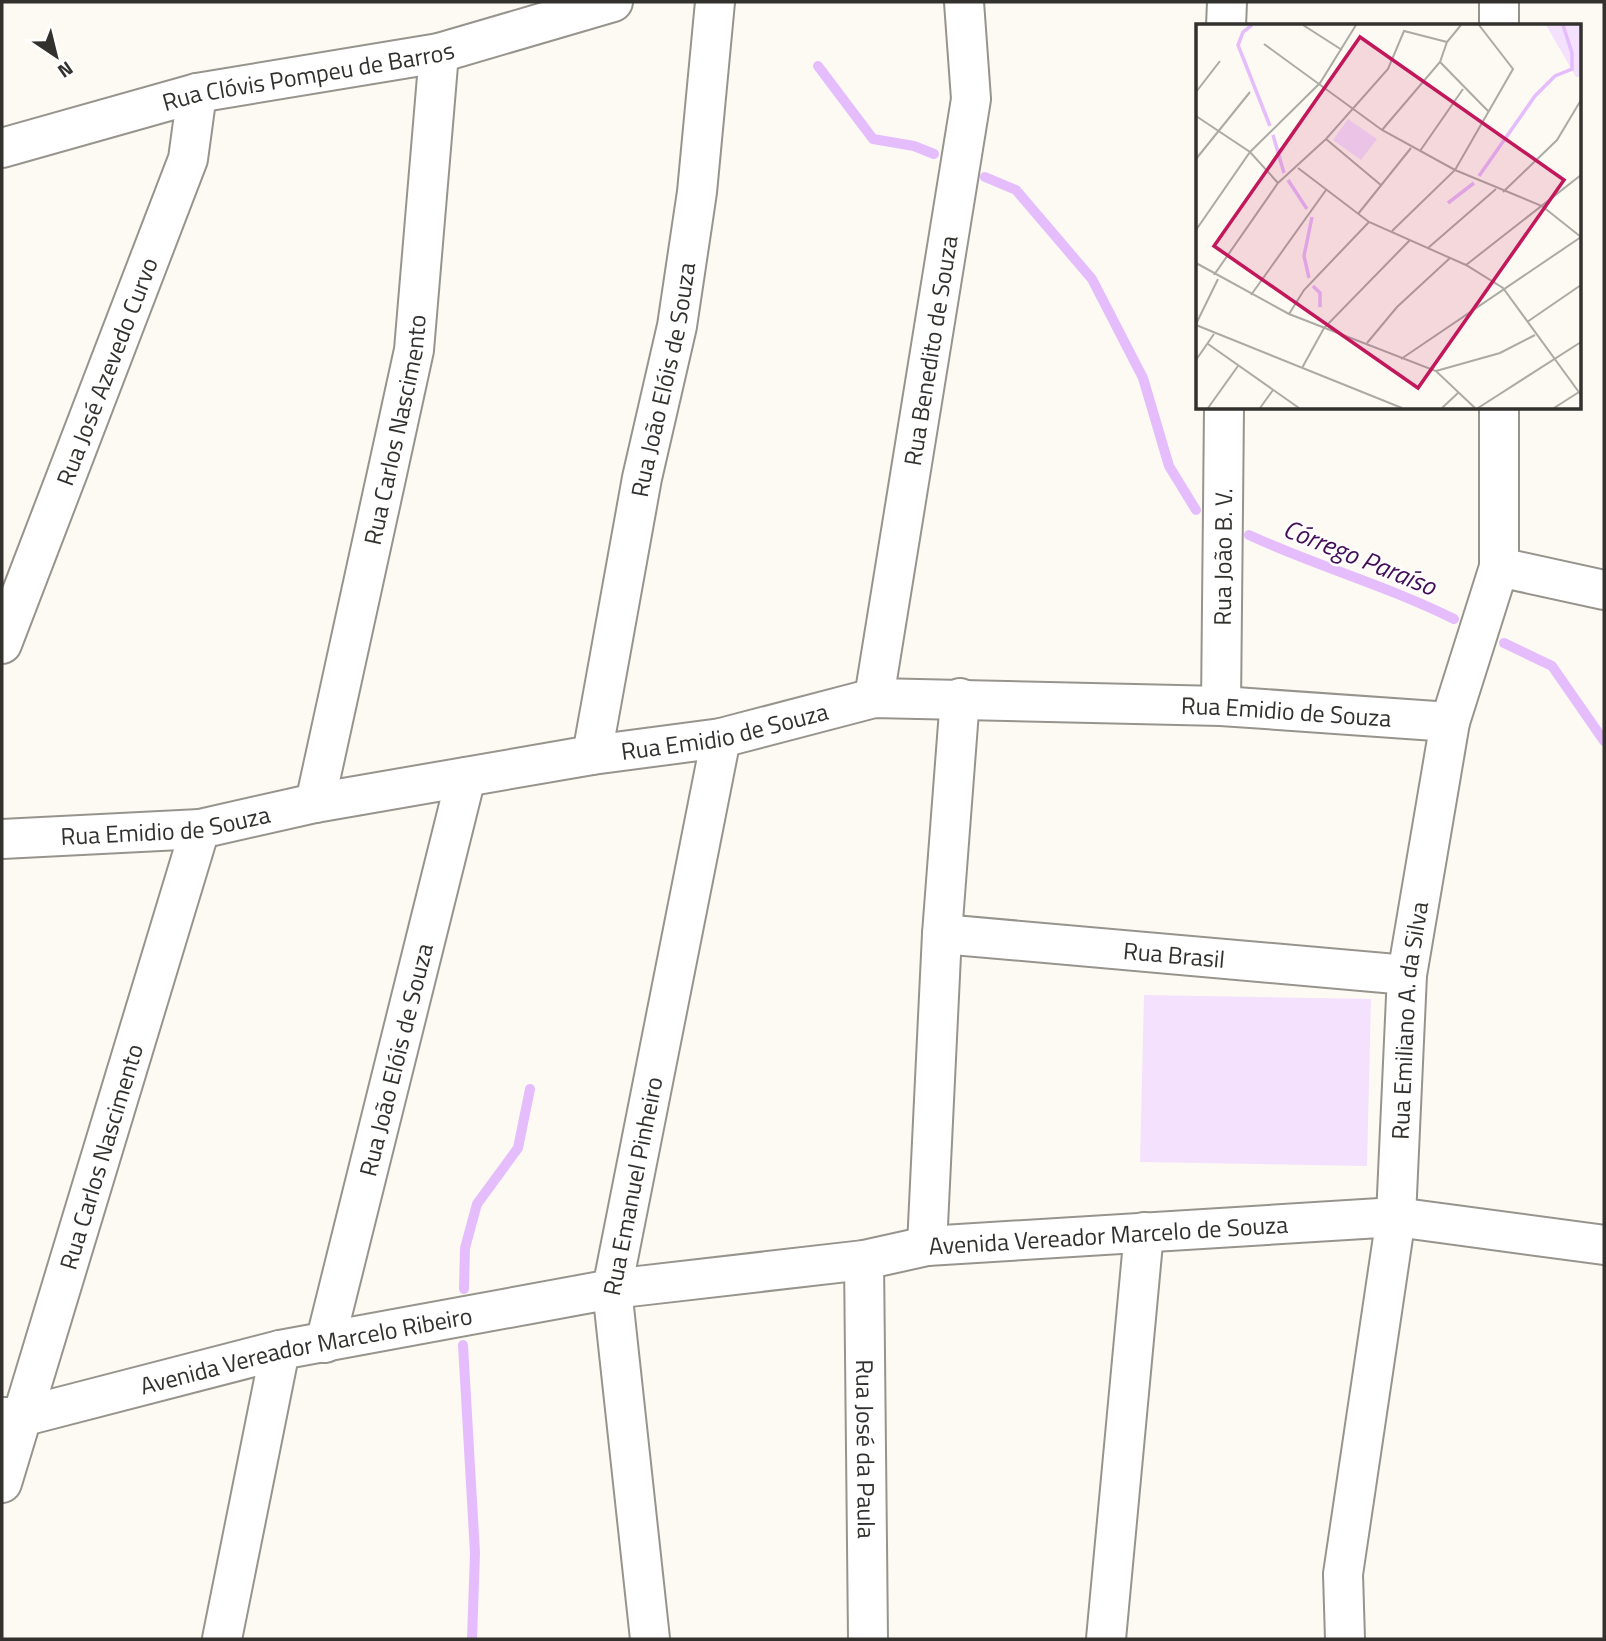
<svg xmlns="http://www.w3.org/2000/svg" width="1606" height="1641" font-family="'Titillium Web',sans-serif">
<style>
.green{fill:#f3e1fe}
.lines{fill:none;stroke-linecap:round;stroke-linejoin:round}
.stream{stroke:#e6bdfc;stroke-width:10}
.minor-casing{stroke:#97948d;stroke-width:42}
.minor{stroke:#fff;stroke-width:38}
.labels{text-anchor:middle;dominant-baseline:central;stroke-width:5;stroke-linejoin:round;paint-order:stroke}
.street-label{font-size:24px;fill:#32312e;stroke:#fff}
.water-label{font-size:26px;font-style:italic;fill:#420e57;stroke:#fff}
.inset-river{fill:none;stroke:#e6bdfc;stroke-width:3.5}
.inset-road{fill:none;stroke:#acaaa4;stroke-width:2}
.view{fill:#c2185b;fill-opacity:0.15;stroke:#c2185b;stroke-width:3.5}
.inset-edge{fill:none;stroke:#32312e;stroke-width:3.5}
</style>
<rect width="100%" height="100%" fill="#fdfaf3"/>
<path class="green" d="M 1144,995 L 1371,999 L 1367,1166 L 1140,1162 Z"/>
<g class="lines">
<g class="stream">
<path d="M 818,66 L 873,139 L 914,146 L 934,154"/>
<path d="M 985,177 L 1016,190 L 1092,279 L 1143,378 L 1169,466 L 1196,510"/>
<path d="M 1249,535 C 1316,566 1388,586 1454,619"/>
<path d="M 1504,643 L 1552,666 L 1604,741"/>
<path d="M 464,1289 L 465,1248 L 477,1204 L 518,1148 L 530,1089"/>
<path d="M 463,1345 L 475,1553 L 472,1639"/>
</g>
<g class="minor-casing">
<g id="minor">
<path d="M 1226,26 L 1227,2"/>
<path d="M 1499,26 L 1499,2"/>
<path id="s1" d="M 2,148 L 197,93 L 439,53 L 613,2"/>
<path d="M 1499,567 L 1604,590"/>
<path id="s2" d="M 2,644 L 188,159 L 197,93"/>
<path id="s3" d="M 874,698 L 971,99 L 964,2"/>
<path id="s4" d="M 1221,706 L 1224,408"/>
<path id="s5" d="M 592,755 L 642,478 L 677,326 L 697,192 L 715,2"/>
<path id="s6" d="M 315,803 L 414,350 L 439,53"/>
<path id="s7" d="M 2,839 L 200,829 L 315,803 L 592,755 L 721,738 L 874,698 L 1221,706 L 1450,722"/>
<path id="s8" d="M 942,934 L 1407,975"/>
<path d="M 927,1246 L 942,934 L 960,698"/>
<path id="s9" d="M 864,1260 L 868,1639"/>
<path id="s10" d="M 325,1343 L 466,777"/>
<path id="s11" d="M 2,1417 L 21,1417 L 280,1350 L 612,1289 L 864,1260 L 927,1246 L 1396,1217 L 1604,1245"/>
<path id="s12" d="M 2,1483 L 200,829"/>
<path d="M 222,1639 L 280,1350"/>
<path id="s13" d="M 650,1639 L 612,1289 L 721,738"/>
<path d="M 1106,1639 L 1144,1232"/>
<path id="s14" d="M 1345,1639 L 1343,1574 L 1396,1217 L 1407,975 L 1450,722 L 1499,567 L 1499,408"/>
</g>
</g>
<use href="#minor" class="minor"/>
</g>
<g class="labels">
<g class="street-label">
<text stroke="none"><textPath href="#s1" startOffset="315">Rua Clóvis Pompeu de Barros</textPath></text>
<text stroke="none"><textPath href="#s3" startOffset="352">Rua Benedito de Souza</textPath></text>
<text stroke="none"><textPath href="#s2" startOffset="292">Rua José Azevedo Curvo</textPath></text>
<text stroke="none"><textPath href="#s5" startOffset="382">Rua João Elóis de Souza</textPath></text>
<text stroke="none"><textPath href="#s6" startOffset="382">Rua Carlos Nascimento</textPath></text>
<text stroke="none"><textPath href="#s4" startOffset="149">Rua João B. V.</textPath></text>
<text stroke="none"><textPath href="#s7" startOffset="1298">Rua Emidio de Souza</textPath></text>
<text stroke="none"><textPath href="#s7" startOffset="732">Rua Emidio de Souza</textPath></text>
<text stroke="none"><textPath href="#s7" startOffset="164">Rua Emidio de Souza</textPath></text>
<text stroke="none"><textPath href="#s8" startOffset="233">Rua Brasil</textPath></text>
<text stroke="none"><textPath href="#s14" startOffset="623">Rua Emiliano A. da Silva</textPath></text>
<text stroke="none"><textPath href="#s10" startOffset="292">Rua João Elóis de Souza</textPath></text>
<text stroke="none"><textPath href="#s12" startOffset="341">Rua Carlos Nascimento</textPath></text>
<text stroke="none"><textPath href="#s13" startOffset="457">Rua Emanuel Pinheiro</textPath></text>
<text stroke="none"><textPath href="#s11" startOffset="1124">Avenida Vereador Marcelo de Souza</textPath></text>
<text stroke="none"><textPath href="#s11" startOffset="312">Avenida Vereador Marcelo Ribeiro</textPath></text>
<text stroke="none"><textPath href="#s9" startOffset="189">Rua José da Paula</textPath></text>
</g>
<g class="water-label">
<text transform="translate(1360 557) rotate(22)">Córrego Paraíso</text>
</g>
</g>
<g transform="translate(1196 24)">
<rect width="385" height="385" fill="#fdfaf3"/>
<path d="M 350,1 L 385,1 L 385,53 L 380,53 ZM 152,95 L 181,115 L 165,136 L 137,116 Z" fill="#f3e1fe"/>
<path class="inset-river" d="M 56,1 L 47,8 L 42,21 L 74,102M 77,111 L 88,149M 283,152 L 339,72 L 359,52 L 376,45 L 376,29 L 367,1M 92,156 L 111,185M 252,179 L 278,159M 113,254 L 108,232 L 116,193M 117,262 L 124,269 L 124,283"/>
<path class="inset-road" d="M 107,1 L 146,26M 68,20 L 186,106 L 259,146 L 346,182 L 385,213M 244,38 L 292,87M 0,68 L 24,37M 0,92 L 54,128 L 82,159M 186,106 L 244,38 L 251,18 L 265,1M 130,115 L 186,162M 224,127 L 267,65M 0,135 L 54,68M 102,144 L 173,198 L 270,241 L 307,264 L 385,371M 307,168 L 361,116 L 385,76M 162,190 L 215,124M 0,206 L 54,128 L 124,59 L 160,1M 196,207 L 259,146 L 317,45 L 283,1M 232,224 L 300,165M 0,239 L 93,290 L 240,347 L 279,384M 270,241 L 385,151M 18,251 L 82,159 L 130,115 L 192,45 L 208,7 L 251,18M 55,271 L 130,166M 93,290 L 108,266 L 173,198M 331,298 L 385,261M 0,300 L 22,255M 0,301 L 206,384M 171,319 L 201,283 L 254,234M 12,320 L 103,384M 205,335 L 385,213M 0,336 L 18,310M 106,344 L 128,304 L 214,216M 240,347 L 304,329 L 339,311M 12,384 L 42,342M 64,384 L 77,366M 246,384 L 263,368M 282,384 L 385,318M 358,384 L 383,368"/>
<path class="view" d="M 164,13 L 368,156 L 222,364 L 18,222 Z"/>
<rect width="385" height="385" class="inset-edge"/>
</g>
<rect width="1606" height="1641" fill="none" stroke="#32312e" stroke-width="7"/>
<g transform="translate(56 56) rotate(145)" stroke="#ffffff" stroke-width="5" paint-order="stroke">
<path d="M0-5L12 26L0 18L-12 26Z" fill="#32312e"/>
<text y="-10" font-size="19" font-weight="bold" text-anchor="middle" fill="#32312e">N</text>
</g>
</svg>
